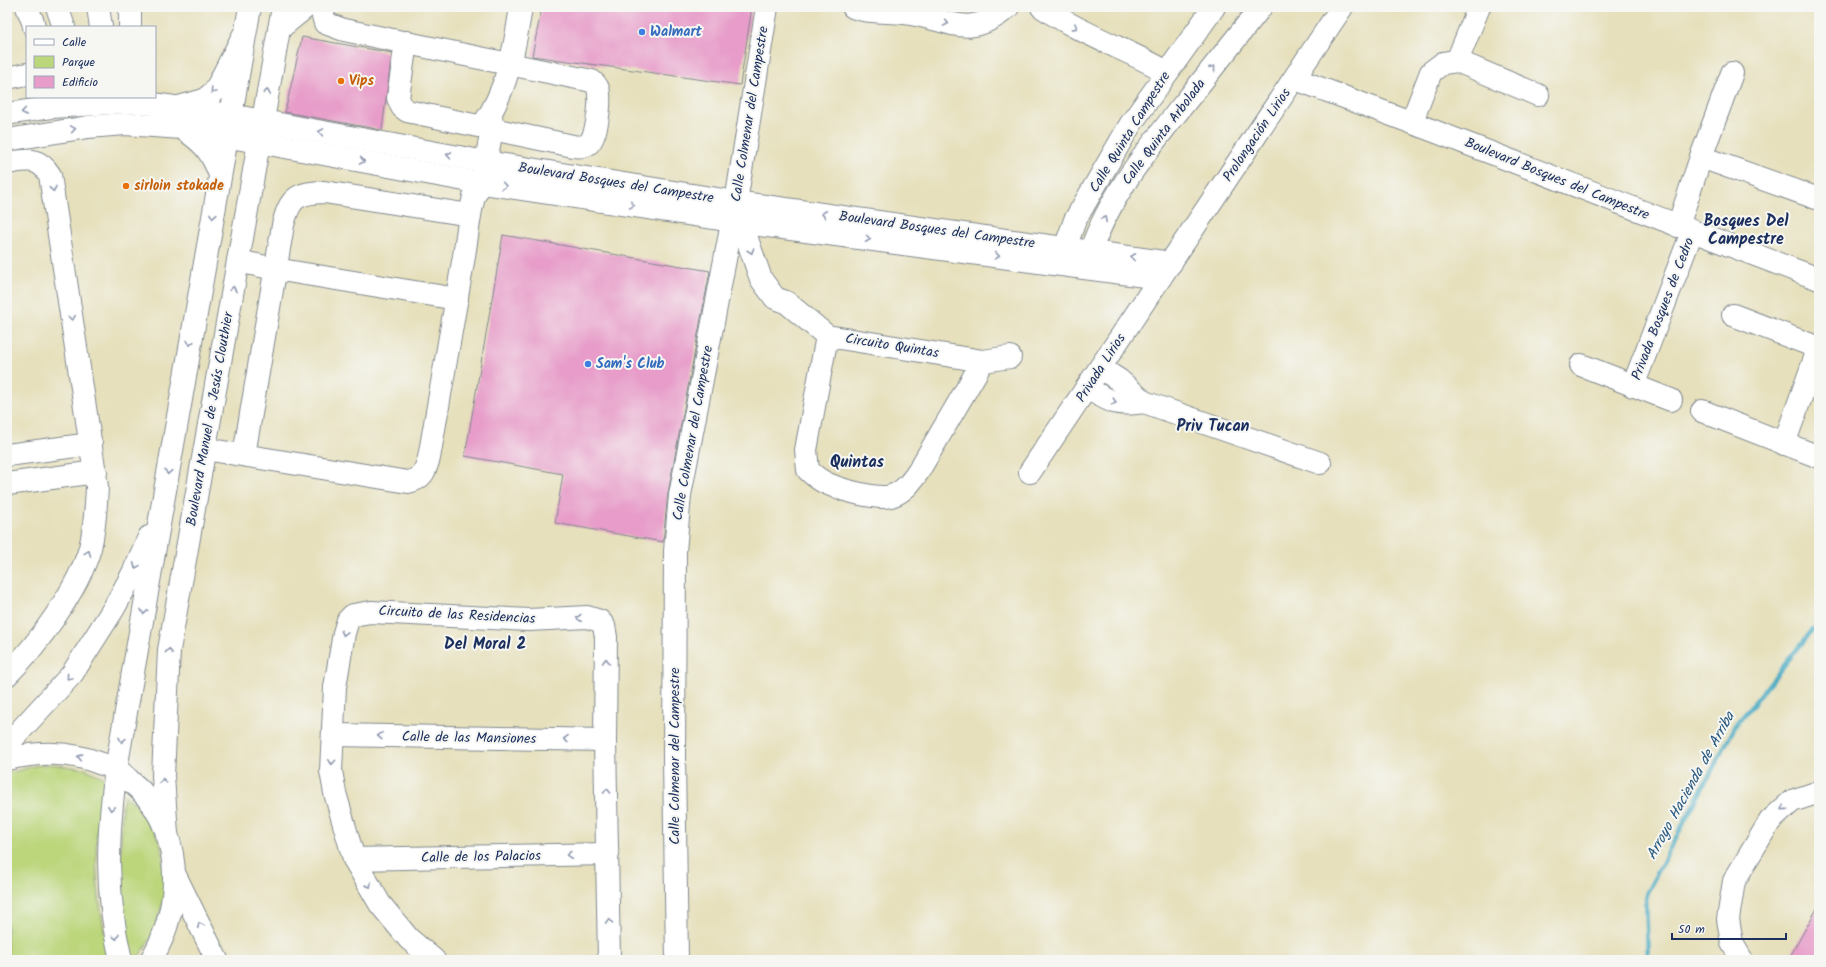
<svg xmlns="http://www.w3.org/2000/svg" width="1826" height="967" font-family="Kalam,sans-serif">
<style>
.green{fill:#bcd67b;stroke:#6c826c}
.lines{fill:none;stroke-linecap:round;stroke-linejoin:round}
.stream{stroke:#42a9c2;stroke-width:4.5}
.building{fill:#e79cc9}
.minor-casing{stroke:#80888d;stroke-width:24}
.major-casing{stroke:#80888d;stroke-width:24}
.minor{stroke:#fff;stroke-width:22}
.major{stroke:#fff;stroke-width:22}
.oneway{stroke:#8d97ae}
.shop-dot{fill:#3f7fe0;stroke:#f6f6f2;stroke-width:1.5}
.food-dot{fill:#e8710a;stroke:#f6f6f2;stroke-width:1.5}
.labels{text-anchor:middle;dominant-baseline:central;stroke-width:4;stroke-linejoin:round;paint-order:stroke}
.shop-label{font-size:14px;font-weight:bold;fill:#366cbe;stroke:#f6f6f2;text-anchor:start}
.food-label{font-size:14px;font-weight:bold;fill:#c56008;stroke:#f6f6f2;text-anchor:start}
.street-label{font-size:14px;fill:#1b2f5e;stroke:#f6f6f2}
.water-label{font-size:15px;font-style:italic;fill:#295a81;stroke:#f6f6f2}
.quarter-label{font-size:16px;font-weight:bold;fill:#1b2f5e;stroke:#f6f6f2}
</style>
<rect width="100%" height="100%" fill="#f6f6f2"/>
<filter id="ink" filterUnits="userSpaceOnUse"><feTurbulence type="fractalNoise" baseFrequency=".025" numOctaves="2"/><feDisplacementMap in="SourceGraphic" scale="8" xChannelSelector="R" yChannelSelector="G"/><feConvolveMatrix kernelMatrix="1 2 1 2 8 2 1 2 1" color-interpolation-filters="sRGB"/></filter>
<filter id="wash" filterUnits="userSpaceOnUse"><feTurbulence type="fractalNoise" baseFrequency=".012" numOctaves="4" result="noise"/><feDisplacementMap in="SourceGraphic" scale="16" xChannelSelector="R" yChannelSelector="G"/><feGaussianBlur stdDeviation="0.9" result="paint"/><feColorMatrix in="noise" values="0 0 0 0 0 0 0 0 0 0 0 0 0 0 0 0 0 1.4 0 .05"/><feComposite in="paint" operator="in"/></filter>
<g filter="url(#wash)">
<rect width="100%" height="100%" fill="#e6e0bc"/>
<g class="green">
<path d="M 52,764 L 85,769 L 105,778 C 103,797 98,814 97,833 C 94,876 101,918 110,960 L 7,960 L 7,774 L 34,766 Z"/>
<path d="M 125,795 L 137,805 L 147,816 L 161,845 L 167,891 L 151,938 L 139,956 L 133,958 L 130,954 L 120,872 L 122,806 Z"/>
</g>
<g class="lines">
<path class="stream" d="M 1648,960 L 1646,894 L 1736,725 L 1819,622"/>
</g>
<g id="blocks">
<g class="building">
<path d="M 542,7 L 752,7 L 740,85 L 532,56 Z"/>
<path d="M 302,37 L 392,53 L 382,130 L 285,112 Z"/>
<path d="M 503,235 L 710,271 L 668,493 L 663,542 L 555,523 L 563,474 L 465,456 Z"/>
<path d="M 1819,905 L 1819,960 L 1788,960 Z"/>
</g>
</g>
</g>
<g filter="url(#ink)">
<use href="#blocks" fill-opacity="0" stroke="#80888d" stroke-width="1"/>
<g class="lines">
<g class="minor-casing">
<g id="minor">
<path d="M 27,7 L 33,22 L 34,27"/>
<path d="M 57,7 L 64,27"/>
<path d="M 98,7 L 101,27"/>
<path d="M 130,7 L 130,27"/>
<path d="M 324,7 L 323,16 L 325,23 L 344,30 L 592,81 C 596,84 599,88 599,94 C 600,105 597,138 588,144 C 584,147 579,147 573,146 L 407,111 L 402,107 L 398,98 L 406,42"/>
<path d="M 853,7 C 868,13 888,11 905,13 C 948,18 968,42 1008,7"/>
<path d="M 1042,7 C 1081,34 1126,49 1167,72"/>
<path d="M 279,29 L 306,7"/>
<path d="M 1457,61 L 1479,7"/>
<path d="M 7,78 L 27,74"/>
<path d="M 1295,79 C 1471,143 1644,214 1819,279"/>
<path d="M 182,106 L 204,100 L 215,91 L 243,36"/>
<path d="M 7,114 L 52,107 L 125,102 L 153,104 L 230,115 L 486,162 L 736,202 L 1171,263"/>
<path d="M 1412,121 L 1431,72 L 1443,63 L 1457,61 L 1538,95"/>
<path d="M 483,125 C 507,91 515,47 521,7"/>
<path d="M 7,140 L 88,127 L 125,124 L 182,128 L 470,181 L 759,225 L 1160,278"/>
<path d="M 1701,157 L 1816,198"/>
<path d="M 7,163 C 27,160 38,156 50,175 L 97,487 C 96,507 95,528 90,548 C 79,588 37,646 7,675"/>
<path d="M 741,222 L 761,279 L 775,298 L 786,302 L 827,336 L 983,361 L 1010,357"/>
<path d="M 1678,226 L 1701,157 L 1732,73"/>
<path d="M 238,261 L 275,269 L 457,299"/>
<path d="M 1060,262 L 1075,220 L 1130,125 L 1214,7"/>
<path d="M 1086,265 C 1104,202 1147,150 1187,100 C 1212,69 1236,38 1261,7"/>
<path d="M 1733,315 L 1819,348"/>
<path d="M 827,336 L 806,450 L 808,470 C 814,476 821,481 828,484 C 842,490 877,500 891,496 C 904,492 911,482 918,472 L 983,361"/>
<path d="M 1581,365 L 1671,400"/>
<path d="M 1100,368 L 1119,380 L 1144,402 L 1320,463"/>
<path d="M 1633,386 L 1692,232"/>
<path d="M 1087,388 C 1113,403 1115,406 1144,402"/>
<path d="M 1702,411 L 1819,457"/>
<path d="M 1784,444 L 1819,347"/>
<path d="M 205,449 L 408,482 C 423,479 425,471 429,458 L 464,256 L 470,215 L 474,196 L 482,183 L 492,129 L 491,113"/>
<path d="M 7,455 L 91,444"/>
<path d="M 244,455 L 283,225 C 290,198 296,193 324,192 L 470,215"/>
<path d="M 1030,472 L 1342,7"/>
<path d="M 7,484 L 96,472"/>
<path d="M 333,735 L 605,740"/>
<path d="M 354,859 L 608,854"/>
<path d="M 434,960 L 409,939 L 380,904 L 354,859 L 335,793 L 331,771 L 335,687 L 344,633 L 348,620 L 353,615 L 371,612 L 529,620 L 587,617 L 600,621 L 604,626 L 606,637 L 605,740 L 609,960"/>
<path d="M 677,960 L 674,759 L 675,551 L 680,495 L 736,202 L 767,7"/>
<path d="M 1742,960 L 1732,943 L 1728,919 L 1734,881 L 1770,821 L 1792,801 L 1819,792"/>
</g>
</g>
<g class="major-casing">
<g id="major">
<path d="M 182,128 C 204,143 211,151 220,175"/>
<path d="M 7,745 L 72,674 L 114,608 L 133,573 L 149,537"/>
<path d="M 7,759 C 39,752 68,751 99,763 C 105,765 111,766 116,769 C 121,772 126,777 130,781 C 184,824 185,904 151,960"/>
<path d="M 167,834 L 163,776 L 169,650 L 283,7"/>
<path d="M 175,875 L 217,960"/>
<path d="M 121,960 C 105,893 107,837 116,769 L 250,7"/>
</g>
</g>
<use href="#minor" class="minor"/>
<use href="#major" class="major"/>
</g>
<defs><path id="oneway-chevron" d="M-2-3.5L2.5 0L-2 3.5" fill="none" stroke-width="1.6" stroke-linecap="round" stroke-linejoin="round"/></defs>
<g class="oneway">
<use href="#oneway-chevron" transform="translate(946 23) rotate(10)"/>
<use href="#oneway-chevron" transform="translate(1075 27) rotate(27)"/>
<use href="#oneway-chevron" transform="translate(1213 68) rotate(-52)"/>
<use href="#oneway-chevron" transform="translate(213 91) rotate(133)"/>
<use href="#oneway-chevron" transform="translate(267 92) rotate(-79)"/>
<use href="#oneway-chevron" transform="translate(24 112) rotate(171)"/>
<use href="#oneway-chevron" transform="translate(73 129) rotate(-9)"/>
<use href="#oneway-chevron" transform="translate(321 132) rotate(-170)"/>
<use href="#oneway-chevron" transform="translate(449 155) rotate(-170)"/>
<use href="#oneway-chevron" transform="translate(362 161) rotate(10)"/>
<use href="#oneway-chevron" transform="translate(504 186) rotate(9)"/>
<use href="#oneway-chevron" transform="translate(53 189) rotate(79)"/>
<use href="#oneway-chevron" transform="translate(632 205) rotate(9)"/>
<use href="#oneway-chevron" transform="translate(824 214) rotate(-172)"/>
<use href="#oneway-chevron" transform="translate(213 216) rotate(100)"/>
<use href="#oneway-chevron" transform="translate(1104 219) rotate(-63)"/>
<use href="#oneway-chevron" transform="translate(868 239) rotate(8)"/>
<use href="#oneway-chevron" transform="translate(751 251) rotate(71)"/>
<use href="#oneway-chevron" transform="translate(997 256) rotate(8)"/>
<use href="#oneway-chevron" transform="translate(1133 257) rotate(-172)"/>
<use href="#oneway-chevron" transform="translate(233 289) rotate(-80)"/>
<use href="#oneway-chevron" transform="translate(72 318) rotate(82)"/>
<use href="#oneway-chevron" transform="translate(190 343) rotate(101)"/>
<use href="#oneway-chevron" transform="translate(1114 402) rotate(18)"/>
<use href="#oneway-chevron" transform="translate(168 472) rotate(99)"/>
<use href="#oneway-chevron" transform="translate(88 553) rotate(-69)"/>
<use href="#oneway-chevron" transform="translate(136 566) rotate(114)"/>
<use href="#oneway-chevron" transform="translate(144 612) rotate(100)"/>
<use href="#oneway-chevron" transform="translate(579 618) rotate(177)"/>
<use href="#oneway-chevron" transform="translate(344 633) rotate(104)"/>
<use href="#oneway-chevron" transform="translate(169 651) rotate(-84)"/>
<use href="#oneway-chevron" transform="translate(606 661) rotate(-90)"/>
<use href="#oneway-chevron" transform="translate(69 677) rotate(130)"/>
<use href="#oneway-chevron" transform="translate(380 736) rotate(-179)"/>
<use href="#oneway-chevron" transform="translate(566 739) rotate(-179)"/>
<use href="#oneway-chevron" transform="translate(122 740) rotate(100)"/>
<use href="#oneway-chevron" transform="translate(80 757) rotate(-169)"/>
<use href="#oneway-chevron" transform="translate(332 762) rotate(94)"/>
<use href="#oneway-chevron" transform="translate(163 781) rotate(-93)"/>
<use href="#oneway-chevron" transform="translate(607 791) rotate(-91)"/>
<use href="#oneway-chevron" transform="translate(111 808) rotate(98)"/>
<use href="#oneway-chevron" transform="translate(1784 808) rotate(139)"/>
<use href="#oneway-chevron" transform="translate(569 855) rotate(179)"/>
<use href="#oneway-chevron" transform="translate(369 885) rotate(60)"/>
<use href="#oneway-chevron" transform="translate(609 921) rotate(-91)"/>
<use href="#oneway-chevron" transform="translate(200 925) rotate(-116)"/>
<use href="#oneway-chevron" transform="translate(116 937) rotate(78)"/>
</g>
</g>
<g class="shop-dot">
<circle cx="642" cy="32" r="4"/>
<circle cx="588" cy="364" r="4"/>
</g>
<g class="food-dot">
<circle cx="341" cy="81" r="4"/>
<circle cx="126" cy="186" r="4"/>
</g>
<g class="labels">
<g class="shop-label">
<text x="650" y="32">Walmart</text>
<text x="596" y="364">Sam's Club</text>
</g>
<g class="food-label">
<text x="349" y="81">Vips</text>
<text x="134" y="186">sirloin stokade</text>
</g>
<g class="street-label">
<text transform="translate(750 114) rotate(-81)">Calle Colmenar del Campestre</text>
<text transform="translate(1130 132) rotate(-58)">Calle Quinta Campestre</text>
<text transform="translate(1164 132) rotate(-53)">Calle Quinta Arbolada</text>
<text transform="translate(1257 135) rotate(-56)">Prolongación Lirios</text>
<text transform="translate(1557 179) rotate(22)">Boulevard Bosques del Campestre</text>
<text transform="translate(616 183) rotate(9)">Boulevard Bosques del Campestre</text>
<text transform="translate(937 230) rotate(8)">Boulevard Bosques del Campestre</text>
<text transform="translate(1663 309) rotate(-69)">Privada Bosques de Cedro</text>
<text transform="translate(892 346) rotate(9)">Circuito Quintas</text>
<text transform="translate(1101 368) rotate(-57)">Privada Lirios</text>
<text transform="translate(210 419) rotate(-80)">Boulevard Manuel de Jesús Clouthier</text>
<text transform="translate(693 433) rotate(-80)">Calle Colmenar del Campestre</text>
<text transform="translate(457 615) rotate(3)">Circuito de las Residencias</text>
<text transform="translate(469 738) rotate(1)">Calle de las Mansiones</text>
<text transform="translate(675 756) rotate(-90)">Calle Colmenar del Campestre</text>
<text transform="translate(481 857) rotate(-1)">Calle de los Palacios</text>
</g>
<g class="water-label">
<text transform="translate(1691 786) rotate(-61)">Arroyo Hacienda de Arriba</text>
</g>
<g class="quarter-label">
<text x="1746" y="221">Bosques Del<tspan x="1746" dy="18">Campestre</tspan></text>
<text x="1213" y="426">Priv Tucan</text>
<text x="857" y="462">Quintas</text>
<text x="485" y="644">Del Moral 2</text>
</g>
</g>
<rect width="1826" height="967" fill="none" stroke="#f6f6f2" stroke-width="24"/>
<rect x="26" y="26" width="130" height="72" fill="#f6f6f2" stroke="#9ea6b7"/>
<rect x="34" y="39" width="20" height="6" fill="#ffffff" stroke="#9ea6b7"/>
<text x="62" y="46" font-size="12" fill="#1b2f5e">Calle</text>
<rect x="34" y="56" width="20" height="12" fill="#bcd67b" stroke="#9ea6b7"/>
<text x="62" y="66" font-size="12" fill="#1b2f5e">Parque</text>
<rect x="34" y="76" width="20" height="12" fill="#e79cc9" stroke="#9ea6b7"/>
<text x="62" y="86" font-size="12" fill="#1b2f5e">Edificio</text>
<path d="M1672 933v6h114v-6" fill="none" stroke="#1b2f5e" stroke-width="2"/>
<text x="1678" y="933" font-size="12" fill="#1b2f5e" stroke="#f6f6f2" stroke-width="3" paint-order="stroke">50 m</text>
</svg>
